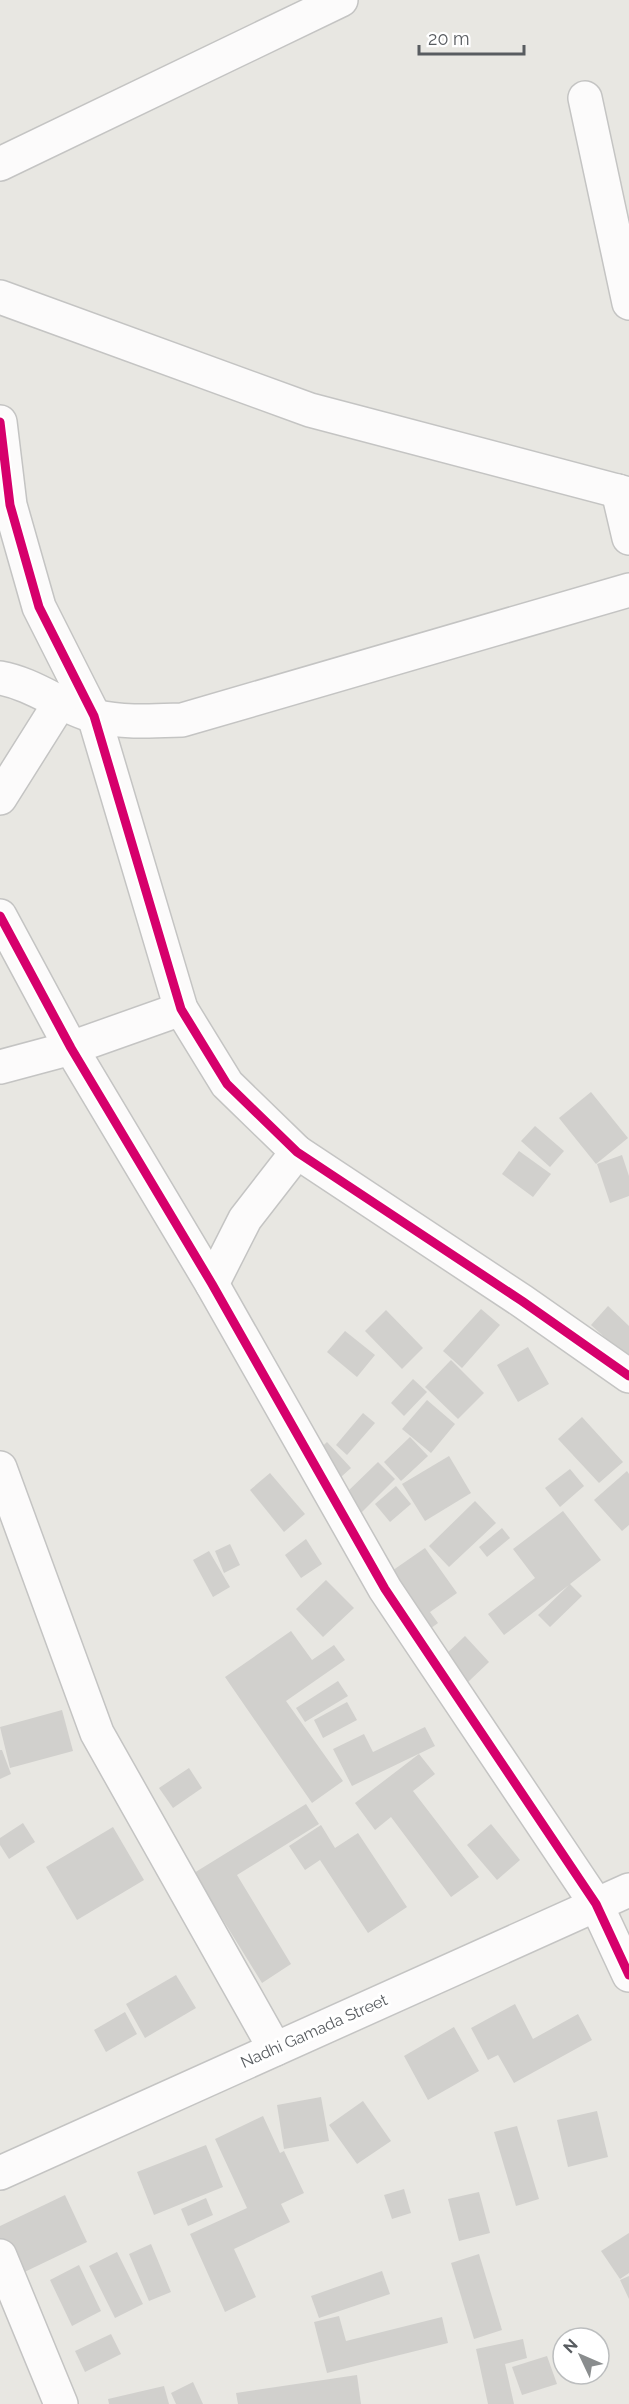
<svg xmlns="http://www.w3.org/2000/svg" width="629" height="2404" font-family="Raleway,sans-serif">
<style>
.building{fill:#d1d0cd}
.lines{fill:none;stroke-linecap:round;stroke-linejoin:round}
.minor-casing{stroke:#c4c4c3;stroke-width:36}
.minor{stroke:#fcfbfb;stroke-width:33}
.cycleway-casing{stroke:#fff;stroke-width:13}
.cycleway{stroke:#d6006c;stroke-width:9}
.labels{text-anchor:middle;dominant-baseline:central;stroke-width:6;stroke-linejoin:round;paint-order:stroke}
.street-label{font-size:16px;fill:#585c60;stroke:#fff}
</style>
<rect width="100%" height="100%" fill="#e8e7e2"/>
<g class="building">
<path d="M 591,1092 L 628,1138 L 596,1164 L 559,1118 Z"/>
<path d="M 535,1126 L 564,1151 L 550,1167 L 521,1141 Z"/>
<path d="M 519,1151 L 551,1174 L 533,1197 L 502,1174 Z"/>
<path d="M 622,1155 L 629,1176 L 629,1196 L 610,1203 L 597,1164 Z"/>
<path d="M 608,1306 L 629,1326 L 629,1359 L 591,1325 Z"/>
<path d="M 481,1309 L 500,1325 L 462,1368 L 443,1351 Z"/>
<path d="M 386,1310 L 423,1348 L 402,1369 L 365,1331 Z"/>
<path d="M 345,1331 L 375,1355 L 357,1377 L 327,1352 Z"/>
<path d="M 528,1347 L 549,1384 L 518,1402 L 497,1365 Z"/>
<path d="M 451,1360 L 484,1393 L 458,1419 L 425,1387 Z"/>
<path d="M 413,1379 L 427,1392 L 404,1416 L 391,1403 Z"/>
<path d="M 427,1400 L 455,1424 L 431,1453 L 402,1429 Z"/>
<path d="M 363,1413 L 375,1423 L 347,1455 L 336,1445 Z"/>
<path d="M 582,1417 L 623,1462 L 599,1483 L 558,1439 Z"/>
<path d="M 410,1437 L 428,1456 L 401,1481 L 384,1462 Z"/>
<path d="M 327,1442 L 351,1468 L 332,1485 L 308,1460 Z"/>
<path d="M 449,1456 L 471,1493 L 425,1521 L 402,1484 Z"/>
<path d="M 378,1462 L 395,1479 L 360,1514 L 343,1496 Z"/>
<path d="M 570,1469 L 584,1486 L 560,1507 L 545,1488 Z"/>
<path d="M 627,1471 L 629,1474 L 629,1525 L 622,1531 L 594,1500 Z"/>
<path d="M 270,1473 L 305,1514 L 284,1532 L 250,1490 Z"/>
<path d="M 396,1486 L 411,1504 L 390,1522 L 375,1504 Z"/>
<path d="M 475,1501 L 496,1523 L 449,1567 L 429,1546 Z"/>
<path d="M 563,1511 L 601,1560 L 570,1584 L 582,1596 L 550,1627 L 538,1615 L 569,1585 L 504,1635 L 488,1614 L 535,1578 L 513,1549 Z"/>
<path d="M 502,1528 L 510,1538 L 487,1557 L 479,1547 Z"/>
<path d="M 306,1539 L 322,1564 L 301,1578 L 285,1555 Z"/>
<path d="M 230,1544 L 240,1565 L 224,1573 L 215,1551 Z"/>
<path d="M 425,1548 L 457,1593 L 430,1612 L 438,1623 L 416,1639 L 376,1582 Z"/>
<path d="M 209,1551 L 230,1587 L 213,1597 L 193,1560 Z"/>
<path d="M 326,1580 L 354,1608 L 323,1637 L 296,1609 Z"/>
<path d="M 291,1631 L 312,1660 L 334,1645 L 345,1660 L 286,1701 L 343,1781 L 312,1803 L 225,1677 Z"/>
<path d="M 465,1636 L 489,1662 L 468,1682 L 443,1657 Z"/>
<path d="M 338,1681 L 348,1696 L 305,1722 L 296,1708 Z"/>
<path d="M 347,1702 L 357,1720 L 323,1738 L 314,1720 Z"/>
<path d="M 62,1710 L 73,1751 L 10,1768 L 0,1727 Z"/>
<path d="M 425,1727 L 435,1746 L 352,1786 L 333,1749 L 364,1734 L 373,1752 Z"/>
<path d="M 0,1750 L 2,1750 L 11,1774 L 0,1779 Z"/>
<path d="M 419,1754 L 435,1774 L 413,1791 L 479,1877 L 451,1897 L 391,1817 L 375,1830 L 355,1803 Z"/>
<path d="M 189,1768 L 202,1788 L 173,1808 L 159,1788 Z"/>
<path d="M 306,1804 L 319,1824 L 237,1875 L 291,1964 L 262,1983 L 194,1873 Z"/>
<path d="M 23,1823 L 35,1842 L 9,1859 L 0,1845 L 0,1838 Z"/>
<path d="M 491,1824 L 520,1860 L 497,1880 L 467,1845 Z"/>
<path d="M 321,1825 L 335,1848 L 358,1833 L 407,1907 L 368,1933 L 320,1860 L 305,1870 L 289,1846 Z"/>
<path d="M 113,1827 L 144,1880 L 77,1920 L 46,1867 Z"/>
<path d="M 176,1975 L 196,2008 L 145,2038 L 126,2004 Z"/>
<path d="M 515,2004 L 533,2039 L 578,2014 L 592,2040 L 514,2083 L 498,2055 L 488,2060 L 471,2028 Z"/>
<path d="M 125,2012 L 137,2034 L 106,2052 L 94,2030 Z"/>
<path d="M 454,2027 L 479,2071 L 428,2100 L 404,2056 Z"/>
<path d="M 321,2097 L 329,2141 L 284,2149 L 277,2105 Z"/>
<path d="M 363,2101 L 391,2141 L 357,2164 L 329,2125 Z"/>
<path d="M 597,2111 L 608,2157 L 568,2167 L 557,2120 Z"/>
<path d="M 263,2116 L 280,2153 L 284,2151 L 304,2193 L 281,2204 L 290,2222 L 234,2249 L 256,2297 L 225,2312 L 190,2234 L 247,2208 L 215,2139 Z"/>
<path d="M 517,2126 L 539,2199 L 516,2206 L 494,2132 Z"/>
<path d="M 206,2145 L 223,2187 L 154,2215 L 137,2172 Z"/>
<path d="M 404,2189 L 411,2213 L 392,2219 L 384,2195 Z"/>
<path d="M 479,2192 L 490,2233 L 459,2241 L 448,2199 Z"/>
<path d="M 65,2195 L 87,2242 L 12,2278 L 0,2252 L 0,2226 Z"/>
<path d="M 206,2198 L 213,2215 L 188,2226 L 181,2209 Z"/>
<path d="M 629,2233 L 629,2273 L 620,2279 L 601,2251 Z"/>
<path d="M 151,2244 L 171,2292 L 149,2301 L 129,2254 Z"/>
<path d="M 117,2252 L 143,2304 L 115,2318 L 89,2266 Z"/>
<path d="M 479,2254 L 502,2330 L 474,2339 L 451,2263 Z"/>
<path d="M 79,2265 L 101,2311 L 72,2326 L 50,2280 Z"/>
<path d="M 382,2271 L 390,2294 L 319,2318 L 311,2296 Z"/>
<path d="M 629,2276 L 629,2299 L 620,2280 Z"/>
<path d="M 339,2316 L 346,2341 L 442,2317 L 448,2343 L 327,2373 L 314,2322 Z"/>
<path d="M 111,2334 L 121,2354 L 85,2372 L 75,2351 Z"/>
<path d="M 523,2339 L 527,2358 L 505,2364 L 514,2404 L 488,2404 L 476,2349 Z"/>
<path d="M 547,2356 L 557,2384 L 522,2395 L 512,2367 Z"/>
<path d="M 357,2375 L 361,2404 L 238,2404 L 236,2393 Z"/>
<path d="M 193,2382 L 203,2404 L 176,2404 L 171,2393 Z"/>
<path d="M 164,2386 L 169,2404 L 109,2404 L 108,2399 Z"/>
</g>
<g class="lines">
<g class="minor-casing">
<g id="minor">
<path d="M 585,98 L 629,303"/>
<path d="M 0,164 L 341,0"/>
<path d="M 0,297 L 310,410 L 629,494"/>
<path d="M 0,422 L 10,505 L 39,607 L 94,716 L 181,1009 L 227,1084 L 297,1152 L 522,1301 L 629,1376"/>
<path d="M 618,491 L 629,538"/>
<path d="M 0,678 C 34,684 61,707 94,716 C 123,723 153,721 182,720 L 629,590"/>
<path d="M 0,798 L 61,701"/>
<path d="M 0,916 L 71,1048 L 212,1284 L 385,1589 L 596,1904 L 629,1975"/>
<path d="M 0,1067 L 71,1048 L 181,1009"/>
<path d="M 212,1284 L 245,1219 L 297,1152"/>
<path d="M 0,1468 L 97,1733 L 275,2049"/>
<path d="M 0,2173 L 629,1890"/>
<path d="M 0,2256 L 61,2404"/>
</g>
</g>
<use href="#minor" class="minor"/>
<g class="cycleway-casing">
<g id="cycleway">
<path d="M 0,422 L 10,505 L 39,607 L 94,716 L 181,1009 L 227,1084 L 297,1152 L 522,1301 L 629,1376"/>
<path d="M 0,916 L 71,1048 L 212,1284 L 385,1589 L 596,1904 L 629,1975"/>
</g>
</g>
<use href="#cycleway" class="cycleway"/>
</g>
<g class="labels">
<g class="street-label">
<text transform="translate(314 2031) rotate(-24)">Nadhi Gamada Street</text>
</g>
</g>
<g transform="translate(581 2356) rotate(314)"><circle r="28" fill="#ffffff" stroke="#bcbebf" stroke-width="1.5"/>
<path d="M0-4.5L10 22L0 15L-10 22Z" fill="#8a8d8e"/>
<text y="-9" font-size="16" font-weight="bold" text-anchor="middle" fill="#585c60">N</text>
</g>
<path d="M419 45v9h105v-9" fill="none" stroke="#585c60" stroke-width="3"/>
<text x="428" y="45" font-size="18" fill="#585c60" stroke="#ffffff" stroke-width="4.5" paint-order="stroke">20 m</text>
</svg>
